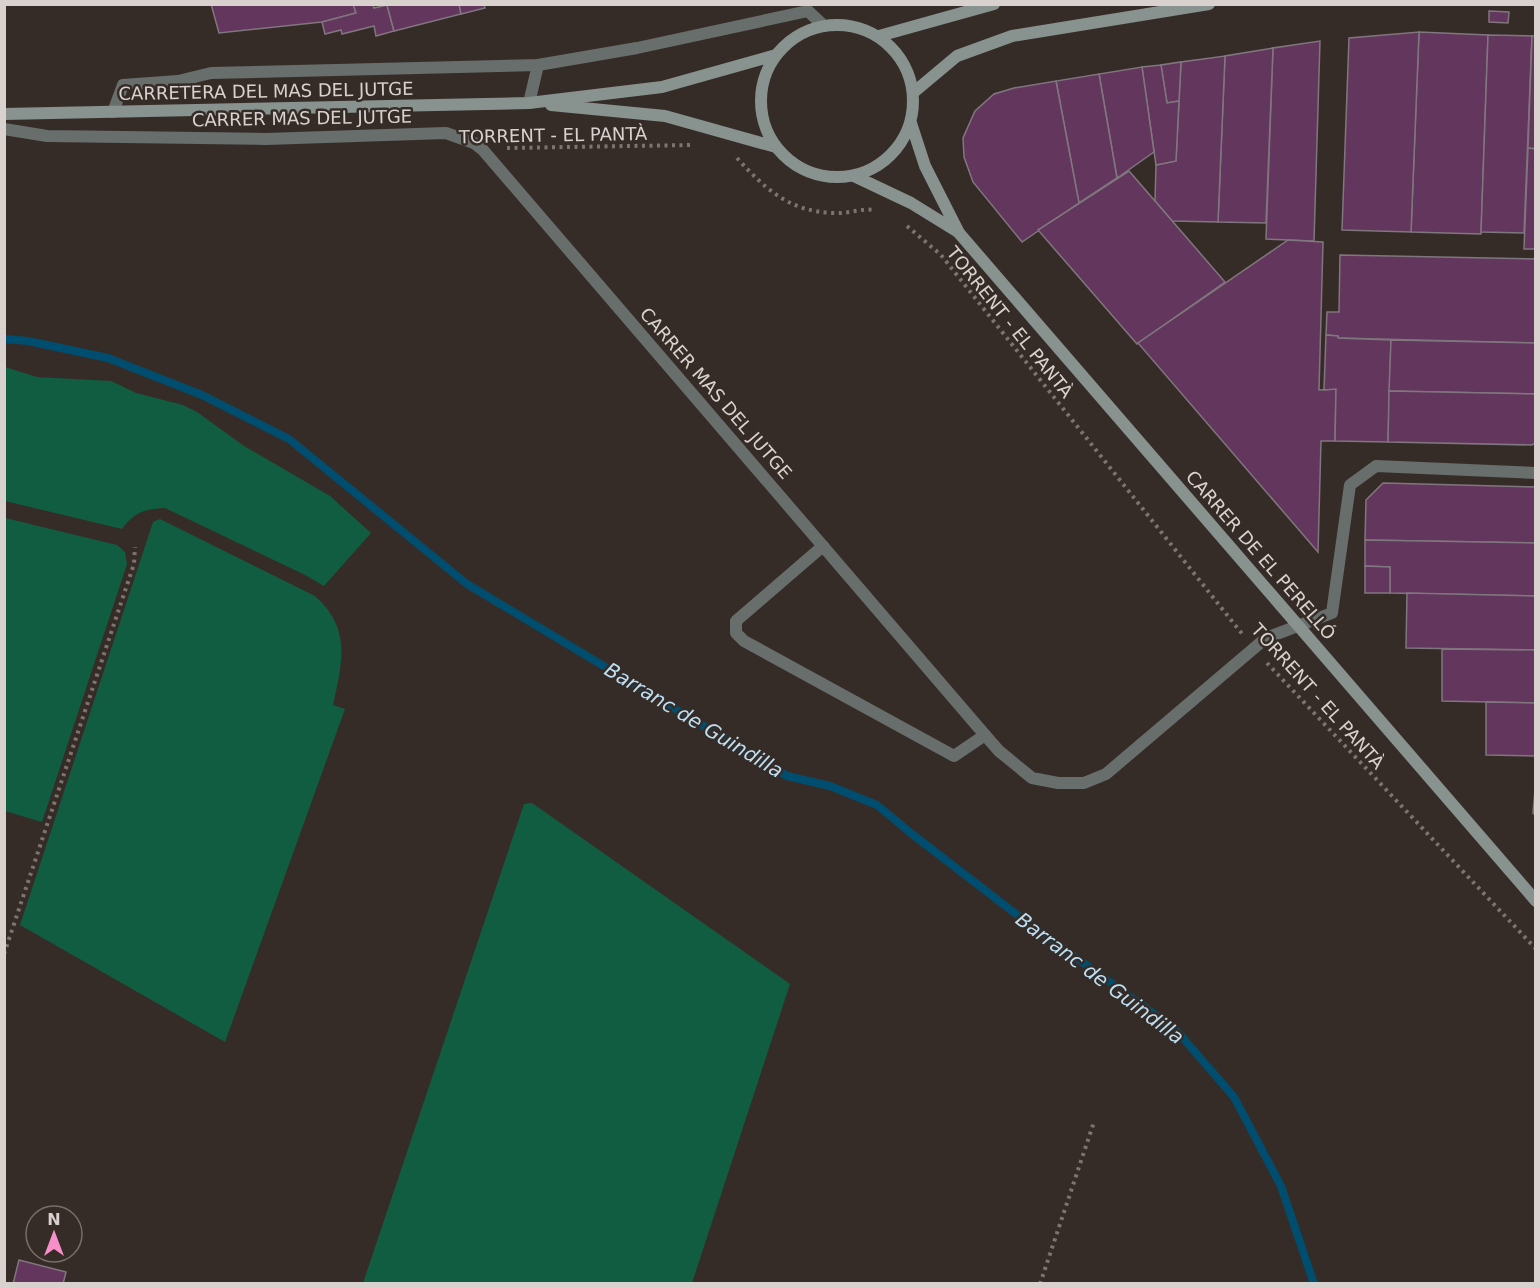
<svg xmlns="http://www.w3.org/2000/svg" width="1540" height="1288" font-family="'DejaVu Sans',sans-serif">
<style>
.green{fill:#115d42}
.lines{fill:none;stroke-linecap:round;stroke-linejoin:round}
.stream{stroke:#004e6f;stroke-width:8}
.building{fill:#63365d;stroke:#80767e;stroke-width:1.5}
.path{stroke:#7d7470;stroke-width:4;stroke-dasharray:3 4.5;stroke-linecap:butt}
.lane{stroke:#686e6c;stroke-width:12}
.street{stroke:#686e6c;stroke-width:12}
.secondary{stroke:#88928f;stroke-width:12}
.labels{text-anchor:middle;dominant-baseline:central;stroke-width:5;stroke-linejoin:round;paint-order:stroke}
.street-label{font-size:18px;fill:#d8d1ce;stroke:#362c27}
.water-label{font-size:20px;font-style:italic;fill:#bddff4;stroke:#362c27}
</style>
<rect width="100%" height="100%" fill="#362c27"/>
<g class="green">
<path d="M 5,367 L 37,377 L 111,381 L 136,393 L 183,405 L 197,412 L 244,446 L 330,496 L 371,533 L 324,586 L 305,575 L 165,508 C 144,509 135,512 122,529 L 5,501 Z"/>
<path d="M 5,518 L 117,545 L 125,552 L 127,564 L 42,822 L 5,811 Z"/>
<path d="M 160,519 L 315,596 C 352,629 342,663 333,705 L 345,709 L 225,1042 L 20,925 L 153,522 Z"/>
<path d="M 532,803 L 790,984 L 692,1283 L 363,1283 L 524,804 Z"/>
</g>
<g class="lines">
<path class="stream" d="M 4,339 L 28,341 L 108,358 L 202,395 L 289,439 L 467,584 L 787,776 L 830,786 L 877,805 L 912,834 L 1020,917 L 1176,1030 L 1234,1097 L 1281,1186 L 1314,1284"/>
</g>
<g class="building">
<path d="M 211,4 L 353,4 L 356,13 L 322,22 L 219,33 Z"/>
<path d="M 353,4 L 373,4 L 374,8 L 387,5 L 394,31 L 376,36 L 374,26 L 342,34 L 341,30 L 325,34 L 322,22 L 356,13 Z"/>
<path d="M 459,4 L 461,14 L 394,31 L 387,5 Z"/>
<path d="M 459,4 L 484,4 L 485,8 L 461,14 Z"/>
<path d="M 1489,11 L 1509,12 L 1508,23 L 1489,22 Z"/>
<path d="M 1419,32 L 1488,35 L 1481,234 L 1411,232 Z"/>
<path d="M 1419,32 L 1411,232 L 1342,230 L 1349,38 Z"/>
<path d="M 1488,35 L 1532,36 L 1524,233 L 1481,232 Z"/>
<path d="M 1532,36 L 1536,36 L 1536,149 L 1528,148 Z"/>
<path d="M 1320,41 L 1314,241 L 1266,239 L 1273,48 Z"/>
<path d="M 1273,48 L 1266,223 L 1218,222 L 1225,56 Z"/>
<path d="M 1225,56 L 1218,222 L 1172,221 L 1155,201 L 1156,165 L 1176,161 L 1181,62 Z"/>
<path d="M 1181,62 L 1179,101 L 1167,103 L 1161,65 Z"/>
<path d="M 1161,65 L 1167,103 L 1179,101 L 1176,161 L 1156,165 L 1142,67 Z"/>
<path d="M 1142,67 L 1154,152 L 1117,178 L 1099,74 Z"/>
<path d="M 1099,74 L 1117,178 L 1079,203 L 1056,81 Z"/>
<path d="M 1056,81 L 1079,203 L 1022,242 L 973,182 L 964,157 L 963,138 L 975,111 L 994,94 L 1014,88 Z"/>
<path d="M 1528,148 L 1536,149 L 1536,249 L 1524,249 Z"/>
<path d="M 1129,171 L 1225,282 L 1137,344 L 1038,230 Z"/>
<path d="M 1288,240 L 1323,242 L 1319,390 L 1336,389 L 1335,441 L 1321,441 L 1318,552 L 1138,343 Z"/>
<path d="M 1340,255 L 1536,259 L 1536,343 L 1338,338 L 1338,336 L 1326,335 L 1327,312 L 1339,312 Z"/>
<path d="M 1326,335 L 1338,336 L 1338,338 L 1391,340 L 1388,442 L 1335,441 L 1336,389 L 1324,390 Z"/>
<path d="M 1391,340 L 1536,343 L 1536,394 L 1389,391 Z"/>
<path d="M 1389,391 L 1536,394 L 1536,442 L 1532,445 L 1388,442 Z"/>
<path d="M 1383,483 L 1536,487 L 1536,543 L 1365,540 L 1366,500 Z"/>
<path d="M 1365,540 L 1536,543 L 1536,596 L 1390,593 L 1390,567 L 1365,566 Z"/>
<path d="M 1365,566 L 1390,567 L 1390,593 L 1365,593 Z"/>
<path d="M 1407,593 L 1536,596 L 1536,650 L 1406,648 Z"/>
<path d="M 1442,649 L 1536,650 L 1536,703 L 1442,701 Z"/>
<path d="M 1486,702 L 1536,703 L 1536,756 L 1486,755 Z"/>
<path d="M 1536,778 L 1536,816 L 1533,813 Z"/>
<path d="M 19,1260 L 66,1272 L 63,1284 L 13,1284 Z"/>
</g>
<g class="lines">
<g class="path">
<path d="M 507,148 L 691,145"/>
<path d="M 737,158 C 765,189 790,212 834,213 C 848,214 861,208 875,210"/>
<path d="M 907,226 L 941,255 L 1243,635"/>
<path d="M 1267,663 L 1536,949"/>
<path d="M 4,954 L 134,564 L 135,547"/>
<path d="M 1040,1284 L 1094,1122"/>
</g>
<g class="lane">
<path d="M 529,103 L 538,65"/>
<path d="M 113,112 L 123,85 L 178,81 L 211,73 L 538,65 L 637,48 L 808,11 L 824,26"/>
<path d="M 823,546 L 736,621 L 736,633 L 744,641 L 954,756 L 985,735"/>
</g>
<path class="street" d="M 4,129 L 47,136 L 266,139 L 446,133 L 474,143 L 483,150 L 985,735 L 999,751 L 1032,778 L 1058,783 L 1084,783 L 1106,774 L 1266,638 L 1332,613 L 1350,485 L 1376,466 L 1536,473"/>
<g class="secondary">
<circle cx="837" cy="101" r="76"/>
<path d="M 879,36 L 994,4"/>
<path d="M 914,92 L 957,56 L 1012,36 L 1209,4"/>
<path d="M 551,105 L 665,116 L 776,147"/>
<path d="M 4,114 L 529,103 L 662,87 L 776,55"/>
<path d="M 911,123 L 925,166 L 959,233 L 1536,901"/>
<path d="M 854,176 L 911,203 L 958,232"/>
</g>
</g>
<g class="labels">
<g class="street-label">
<text transform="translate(266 91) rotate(-1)">CARRETERA DEL MAS DEL JUTGE</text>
<text transform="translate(302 118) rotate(-1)">CARRER MAS DEL JUTGE</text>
<text transform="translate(553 135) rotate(-1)">TORRENT - EL PANTÀ</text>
<text transform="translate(1010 322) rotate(51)">TORRENT - EL PANTÀ</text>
<text transform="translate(716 393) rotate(49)">CARRER MAS DEL JUTGE</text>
<text transform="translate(1261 555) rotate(49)">CARRER DE EL PERELLÓ</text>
<text transform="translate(1318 696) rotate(48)">TORRENT - EL PANTÀ</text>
</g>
<g class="water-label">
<text transform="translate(694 720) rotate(31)">Barranc de Guindilla</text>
<text transform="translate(1100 978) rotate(37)">Barranc de Guindilla</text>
</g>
</g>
<rect width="1540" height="1288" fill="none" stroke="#d8d1ce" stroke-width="12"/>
<g transform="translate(54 1234)"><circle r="28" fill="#362c27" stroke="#776e6a" stroke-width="1.5"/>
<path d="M0-4.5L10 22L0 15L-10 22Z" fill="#f98fc9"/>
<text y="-9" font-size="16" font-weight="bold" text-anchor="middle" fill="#d8d1ce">N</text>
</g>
</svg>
